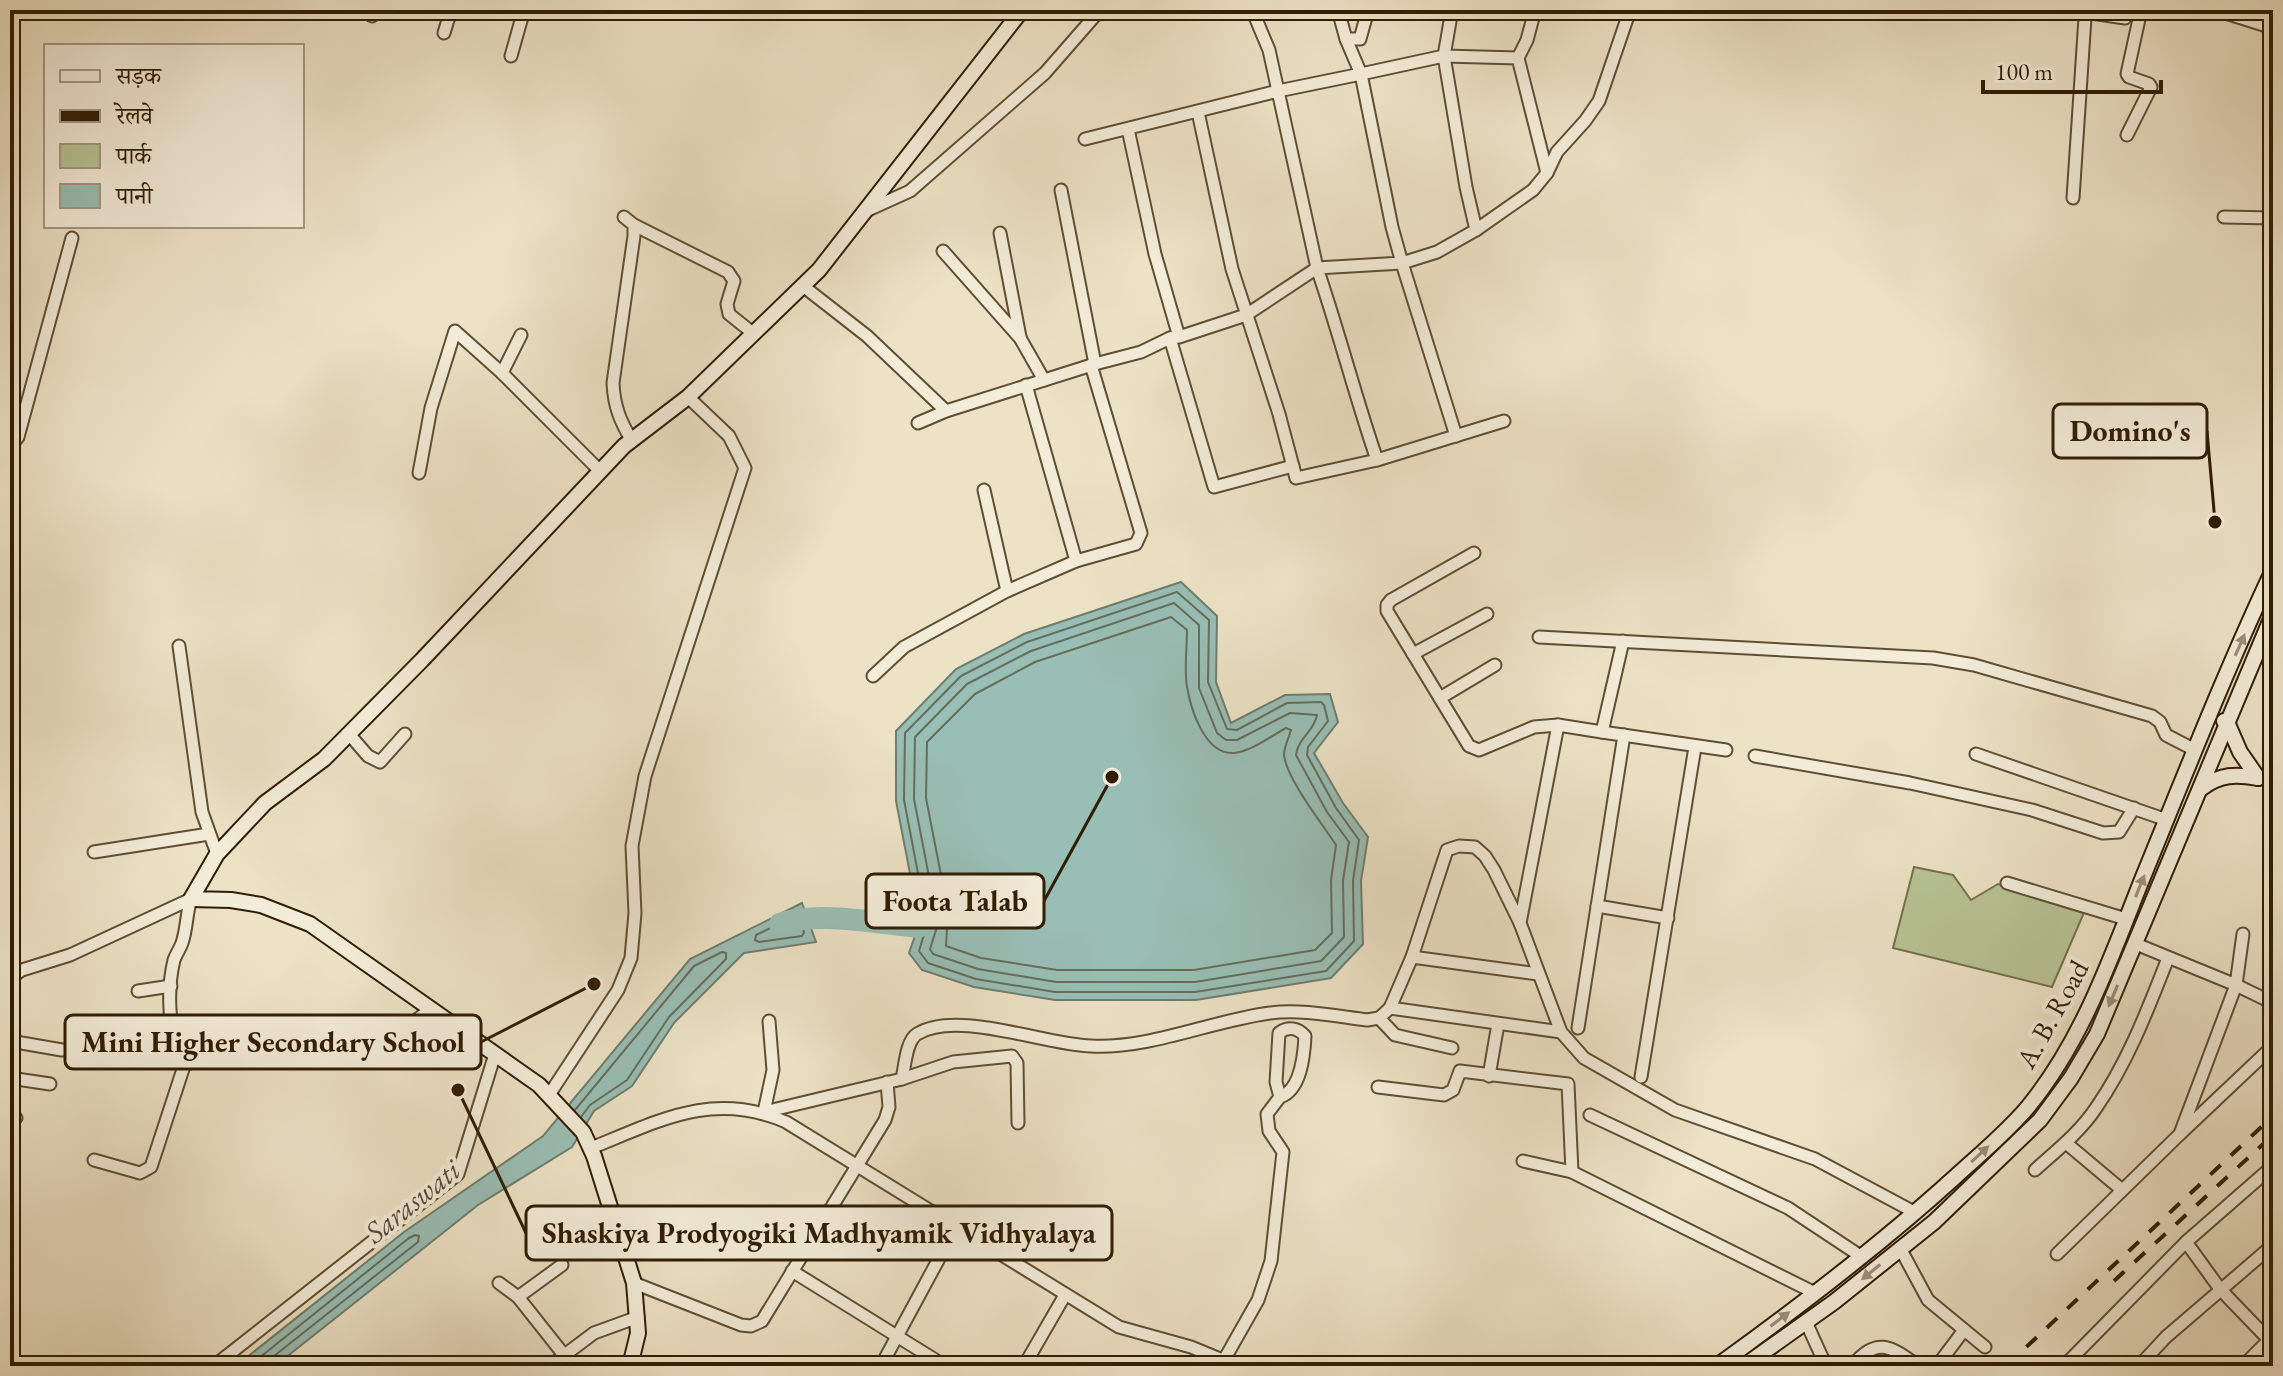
<svg xmlns="http://www.w3.org/2000/svg" width="2283" height="1376" font-family="'EB Garamond','Noto Serif Devanagari',serif">
<style>
.green{fill:#b7c395;stroke:#74704c;stroke-width:2}
.water{fill:#99beb5;stroke:#6f7e6e;stroke-width:2}
.lines{fill:none;stroke-linecap:round;stroke-linejoin:round}
.shore{stroke:#646e5c;stroke-width:2}
.river{stroke:#99beb5;stroke-width:22}
.minor-casing{stroke:#5f4e34;stroke-width:15}
.secondary-casing{stroke:#301d04;stroke-width:18}
.minor{stroke:#f3ecd9;stroke-width:11}
.secondary{stroke:#f3ecd9;stroke-width:14}
.rail{stroke:#301d04;stroke-width:4;stroke-dasharray:14 14;stroke-linecap:butt}
.oneway{fill:#9b8f79}
.labels{text-anchor:middle;dominant-baseline:central;stroke-width:8;stroke-linejoin:round;paint-order:stroke}
.street-label{font-size:28px;fill:#301d04;stroke:#f3ecd9}
.water-label{font-size:30px;font-style:italic;fill:#504d39;stroke:#f3ecd9}
.leader{fill:none;stroke:#301d04;stroke-width:3}
.callout-dot{fill:#301d04;stroke:#f3ecd9;stroke-width:3}
.callout{fill:#f3ecd9;stroke:#301d04;stroke-width:3}
.callout-label{font-size:30px;text-anchor:middle;font-weight:bold;fill:#301d04}
</style>
<rect width="100%" height="100%" fill="#ece2c5"/>
<filter id="stains"><feTurbulence type="fractalNoise" baseFrequency=".0025" numOctaves="4"/><feColorMatrix values="0 0 0 0 .2 0 0 0 0 .09 0 0 0 0 .02 0 0 0 .5 -.17"/></filter>
<radialGradient id="worn" r=".72"><stop offset=".6" stop-color="#630" stop-opacity="0"/><stop offset="1" stop-color="#630" stop-opacity=".3"/></radialGradient>
<path class="green" d="M 1914,867 L 1953,875 L 1971,900 L 1998,884 L 2086,908 L 2052,987 L 1893,948 Z"/>
<g class="water">
<path d="M 1181,582 L 1217,616 L 1216,682 L 1231,723 L 1285,695 L 1330,694 L 1338,722 L 1314,753 L 1343,803 L 1368,837 L 1361,881 L 1363,944 L 1331,978 L 1196,1000 L 1055,1000 L 974,987 L 922,970 L 909,953 L 918,927 L 918,915 L 896,801 L 896,731 L 956,669 L 1024,634 Z"/>
<path d="M 802,903 L 816,942 L 744,953 L 674,1023 L 632,1086 L 594,1111 L 572,1147 L 478,1205 L 275,1366 L 236,1366 L 404,1232 L 543,1136 L 690,959 Z"/>
</g>
<g class="lines">
<g class="shore">
<path d="M 1177,592 L 1209,620 L 1208,682 L 1227,729 L 1237,730 L 1287,703 L 1321,702 L 1324,705 L 1328,721 L 1308,747 L 1307,755 L 1336,808 L 1359,840 L 1353,881 L 1354,941 L 1326,971 L 1195,992 L 1055,992 L 976,979 L 928,963 L 919,951 L 926,928 L 926,915 L 904,800 L 905,733 L 961,676 L 1027,642 Z"/>
<path d="M 1174,603 L 1199,625 L 1199,688 L 1217,733 L 1226,740 L 1237,740 L 1290,713 L 1317,715 C 1315,730 1298,738 1296,755 L 1327,812 L 1349,842 L 1343,881 L 1344,937 L 1321,961 L 1195,982 L 1056,982 L 978,969 L 933,954 L 930,949 L 936,930 L 936,913 L 914,799 L 915,737 L 967,684 L 1031,651 Z"/>
<path d="M 1171,617 L 1187,630 C 1187,648 1184,668 1187,687 C 1191,710 1205,755 1234,753 C 1252,751 1271,736 1286,728 L 1291,730 C 1289,738 1284,746 1284,755 C 1286,778 1323,825 1336,845 L 1331,880 L 1332,933 L 1315,950 L 1194,970 L 1057,970 L 981,958 L 946,946 L 948,911 L 926,798 L 927,742 L 975,694 L 1035,662 Z"/>
<path d="M 795,916 L 799,918 L 804,932 L 802,936 L 759,942 L 755,940 L 756,935 Z"/>
<path d="M 575,1110 L 694,966 L 722,952 L 726,953 L 726,959 L 669,1017 L 627,1080 L 590,1105 L 581,1117"/>
<path d="M 249,1366 L 409,1238 L 415,1235 L 419,1236 L 418,1242 L 274,1356 L 271,1366"/>
</g>
<path class="river" d="M 780,924 C 820,911 876,923 918,927"/>
<g class="minor-casing">
<g id="minor">
<path d="M 1452,10 L 1444,56 L 1361,74 L 1392,227 L 1402,263 L 1317,268 C 1339,332 1355,396 1377,460 L 1504,421"/>
<path d="M 2216,10 L 2273,28"/>
<path d="M 372,16 L 374,10"/>
<path d="M 1256,19 L 1269,50 L 1278,91 L 1361,74 L 1346,39 L 1338,10"/>
<path d="M 444,33 L 451,10"/>
<path d="M 1346,39 L 1360,39 L 1368,10"/>
<path d="M 511,56 L 524,10"/>
<path d="M 1518,58 L 1527,40 L 1535,10"/>
<path d="M 1198,112 L 1232,269 L 1279,414 L 1296,478 L 1377,460"/>
<path d="M 2127,135 L 2151,87 L 2149,84 L 2129,77 L 2127,74 L 2141,10"/>
<path d="M 1085,139 L 1278,91 L 1317,268 L 1246,315 L 1179,337 L 1155,254 L 1128,129"/>
<path d="M 1061,190 L 1095,364 L 1141,352 L 1170,338"/>
<path d="M 2073,198 L 2085,18 L 2087,13 L 2091,13 L 2125,18 L 2127,10"/>
<path d="M 866,211 L 910,191 L 1045,73 L 1100,10"/>
<path d="M 624,217 L 634,225 L 634,236 L 613,383 C 614,406 620,421 632,441"/>
<path d="M 2224,217 L 2273,218"/>
<path d="M 634,225 L 728,272 L 734,281 L 727,304 L 729,314 L 754,334"/>
<path d="M 1476,230 L 1533,190 L 1547,173 L 1557,152 L 1585,121 L 1599,101 L 1630,10"/>
<path d="M 1000,233 L 1020,337"/>
<path d="M 943,251 L 1020,338 L 1044,380"/>
<path d="M 803,286 L 867,336 L 946,411"/>
<path d="M 521,335 L 502,373 L 600,471"/>
<path d="M 1177,337 L 1170,338 L 1214,487 L 1293,466"/>
<path d="M 1026,385 L 1076,561"/>
<path d="M 918,423 L 946,411 L 1095,364"/>
<path d="M 1456,436 L 1402,263 L 1437,252 L 1476,230 L 1466,187 L 1444,56 L 1518,58 L 1547,173"/>
<path d="M 10,447 L 18,437 L 72,238"/>
<path d="M 419,473 L 431,408 L 455,331 L 502,373"/>
<path d="M 984,490 L 1007,591"/>
<path d="M 1474,553 L 1391,600 L 1387,605 L 1387,611 L 1469,746 L 1479,750 L 1534,727 L 1558,725"/>
<path d="M 1539,637 L 1933,658 L 1974,665 L 2152,716 L 2160,722 L 2166,735 L 2195,750"/>
<path d="M 179,646 L 202,812 L 217,854"/>
<path d="M 1413,654 L 1487,614"/>
<path d="M 873,676 L 904,647 L 1007,591 L 1076,561 L 1136,544 L 1141,533 L 1091,365"/>
<path d="M 1440,698 L 1495,665"/>
<path d="M 1602,732 L 1726,750"/>
<path d="M 349,734 L 368,756 L 380,762 L 405,734"/>
<path d="M 1976,754 L 2167,820"/>
<path d="M 1755,756 L 1910,783 L 2032,810 L 2103,833 L 2119,832 L 2134,808"/>
<path d="M 94,852 L 209,834"/>
<path d="M 2007,883 L 2126,919"/>
<path d="M 1597,906 L 1668,918"/>
<path d="M 1520,923 L 1558,725 L 1602,732 L 1623,641"/>
<path d="M 2136,944 L 2236,985 L 2243,934"/>
<path d="M 1412,957 L 1538,974"/>
<path d="M 10,978 L 22,970 L 70,955 L 191,899"/>
<path d="M 138,991 L 171,986"/>
<path d="M 2273,1003 L 2236,985 L 2180,1134 L 2273,1046"/>
<path d="M 1379,1018 L 1395,1035 L 1452,1048"/>
<path d="M 769,1021 L 773,1070 L 764,1112 L 902,1079 C 905,1066 906,1041 917,1034 C 957,1009 1045,1045 1091,1046 C 1151,1049 1210,1021 1270,1013 C 1301,1009 1335,1016 1367,1020 L 1379,1018 L 1390,1008"/>
<path d="M 1578,1028 L 1624,735"/>
<path d="M 1561,1032 L 1390,1008 L 1412,957 L 1447,850 L 1459,846 L 1475,847 L 1485,856 L 1494,870 L 1520,923 L 1561,1032 L 1584,1058 L 1675,1110 L 1815,1159 L 1916,1213"/>
<path d="M 10,1041 L 62,1050"/>
<path d="M 184,1066 C 169,1037 166,993 174,960 C 176,954 180,949 182,943 C 187,929 186,914 191,899"/>
<path d="M 1489,1076 L 1498,1024"/>
<path d="M 1641,1077 L 1695,747"/>
<path d="M 10,1078 L 50,1084"/>
<path d="M 902,1079 L 953,1062 L 1012,1056 L 1017,1063 L 1018,1123"/>
<path d="M 1378,1087 L 1444,1095 L 1453,1090 L 1460,1071 L 1568,1084 L 1572,1172 L 1815,1293"/>
<path d="M 549,1095 L 618,990 L 631,958 L 635,913 L 632,846 L 645,776 L 745,468 L 729,436 L 688,397"/>
<path d="M 10,1115 L 16,1118"/>
<path d="M 1590,1115 L 1788,1208 L 1862,1257"/>
<path d="M 2066,1143 L 2122,1190"/>
<path d="M 591,1148 C 659,1121 713,1090 786,1122 L 1119,1327 L 1191,1347 L 1237,1366"/>
<path d="M 94,1160 L 140,1173 L 151,1167 L 184,1066 C 194,1059 204,1060 215,1055 C 230,1048 241,1038 257,1033 L 395,1036 L 431,1009"/>
<path d="M 1523,1161 L 1572,1172"/>
<path d="M 2035,1170 C 2056,1151 2080,1132 2096,1108 C 2128,1062 2148,1009 2168,958"/>
<path d="M 2186,1242 L 2273,1166"/>
<path d="M 1900,1248 L 1928,1300 L 1985,1347"/>
<path d="M 2057,1254 L 2180,1134"/>
<path d="M 792,1271 L 945,1366"/>
<path d="M 499,1283 L 518,1297 L 564,1355"/>
<path d="M 634,1283 L 741,1325 L 751,1326 L 762,1321 L 885,1120 L 889,1107 L 887,1082"/>
<path d="M 518,1297 L 562,1265"/>
<path d="M 1806,1322 L 1826,1366"/>
<path d="M 1224,1360 L 1258,1300 L 1271,1261 L 1283,1152 L 1269,1131 L 1267,1114 L 1280,1097 L 1276,1082 L 1279,1033 C 1288,1026 1298,1028 1305,1036 C 1304,1056 1301,1090 1280,1097"/>
<path d="M 214,1366 L 458,1174 L 495,1054"/>
<path d="M 550,1366 L 594,1333 L 638,1317"/>
<path d="M 881,1366 L 956,1227"/>
<path d="M 1024,1366 L 1065,1295"/>
<path d="M 1852,1366 C 1877,1337 1889,1345 1918,1366"/>
<path d="M 1937,1366 L 1964,1330"/>
<path d="M 2064,1366 L 2186,1242 L 2220,1289 L 2269,1340 L 2273,1336"/>
<path d="M 2139,1366 L 2166,1337 L 2273,1245"/>
<path d="M 2243,1366 L 2269,1340 L 2272,1341"/>
</g>
</g>
<g class="secondary-casing">
<g id="secondary">
<path d="M 2224,721 L 2227,722 L 2240,752 L 2258,778"/>
<path d="M 2202,788 C 2220,774 2236,774 2258,778"/>
<path d="M 630,1366 L 638,1333 L 634,1283 L 594,1156 L 583,1132 L 539,1085 L 310,924 L 261,905 L 231,900 L 191,899 L 217,854 L 265,803 L 324,759 L 422,660 L 624,446 L 688,397 L 819,270 L 1022,10"/>
<path d="M 1717,1366 C 1799,1307 1879,1246 1954,1178 C 1978,1156 2006,1133 2028,1107 C 2082,1041 2110,960 2141,882 C 2184,777 2225,672 2273,570"/>
<path d="M 1744,1366 L 1834,1302 L 1934,1222 L 1960,1197 L 2040,1120 L 2071,1078 L 2097,1034 L 2273,614"/>
</g>
</g>
<use href="#minor" class="minor"/>
<use href="#secondary" class="secondary"/>
<g class="rail">
<path d="M 2114,1281 L 2273,1135"/>
<path d="M 2006,1366 L 2273,1116"/>
</g>
</g>
<defs><path id="oneway-solid" d="M-6-.8H1V-3.2L6.5 0L1 3.2V.8H-6Z" transform="scale(2)"/></defs>
<g class="oneway">
<use href="#oneway-solid" transform="translate(2240 645) rotate(-66)"/>
<use href="#oneway-solid" transform="translate(2140 886) rotate(-68)"/>
<use href="#oneway-solid" transform="translate(2113 996) rotate(113)"/>
<use href="#oneway-solid" transform="translate(1980 1154) rotate(-43)"/>
<use href="#oneway-solid" transform="translate(1871 1272) rotate(141)"/>
<use href="#oneway-solid" transform="translate(1780 1319) rotate(-37)"/>
</g>
<g class="labels">
<g class="street-label">
<text transform="translate(2052 1014) rotate(-61)">A. B. Road</text>
</g>
<g class="water-label">
<text transform="translate(412 1201) rotate(-39)">Saraswati</text>
</g>
</g>
<path class="leader" d="M2215 522L2207 431M1112 777L1044 901M594 984L481 1042M458 1090L526 1233"/>
<g class="callout-dot">
<circle cx="2215" cy="522" r="8"/>
<circle cx="1112" cy="777" r="8"/>
<circle cx="594" cy="984" r="8"/>
<circle cx="458" cy="1090" r="8"/>
</g>
<g class="callout">
<rect x="2053" y="404" width="154" height="54" rx="8"/>
<rect x="866" y="874" width="178" height="54" rx="8"/>
<rect x="65" y="1015" width="416" height="54" rx="8"/>
<rect x="526" y="1206" width="586" height="54" rx="8"/>
</g>
<g class="callout-label">
<text x="2130" y="441">Domino's</text>
<text x="955" y="911">Foota Talab</text>
<text x="273" y="1052">Mini Higher Secondary School</text>
<text x="819" y="1243">Shaskiya Prodyogiki Madhyamik Vidhyalaya</text>
</g>
<rect width="2283" height="1376" fill="none" stroke="#ece2c5" stroke-width="40"/>
<rect x="12" y="12" width="2259" height="1352" fill="none" stroke="#301d04" stroke-width="4"/>
<rect x="20" y="20" width="2243" height="1336" fill="none" stroke="#301d04" stroke-width="2"/>
<rect x="44" y="44" width="260" height="184" fill="#f3ecd9" stroke="#a59984" stroke-width="2"/>
<rect x="60" y="70" width="40" height="12" fill="#f3ecd9" stroke="#a59984" stroke-width="2"/>
<text x="116" y="84" font-size="24" fill="#301d04">सड़क</text>
<rect x="60" y="110" width="40" height="12" fill="#301d04" stroke="#a59984" stroke-width="2"/>
<text x="116" y="124" font-size="24" fill="#301d04">रेलवे</text>
<rect x="60" y="144" width="40" height="24" fill="#b7c395" stroke="#a59984" stroke-width="2"/>
<text x="116" y="164" font-size="24" fill="#301d04">पार्क</text>
<rect x="60" y="184" width="40" height="24" fill="#99beb5" stroke="#a59984" stroke-width="2"/>
<text x="116" y="204" font-size="24" fill="#301d04">पानी</text>
<path d="M1983 80v12h178v-12" fill="none" stroke="#301d04" stroke-width="4"/>
<text x="1995" y="80" font-size="24" fill="#301d04" stroke="#f3ecd9" stroke-width="6" paint-order="stroke">100 m</text>
<rect width="100%" height="100%" filter="url(#stains)"/>
<rect width="100%" height="100%" fill="url(#worn)"/>
</svg>
